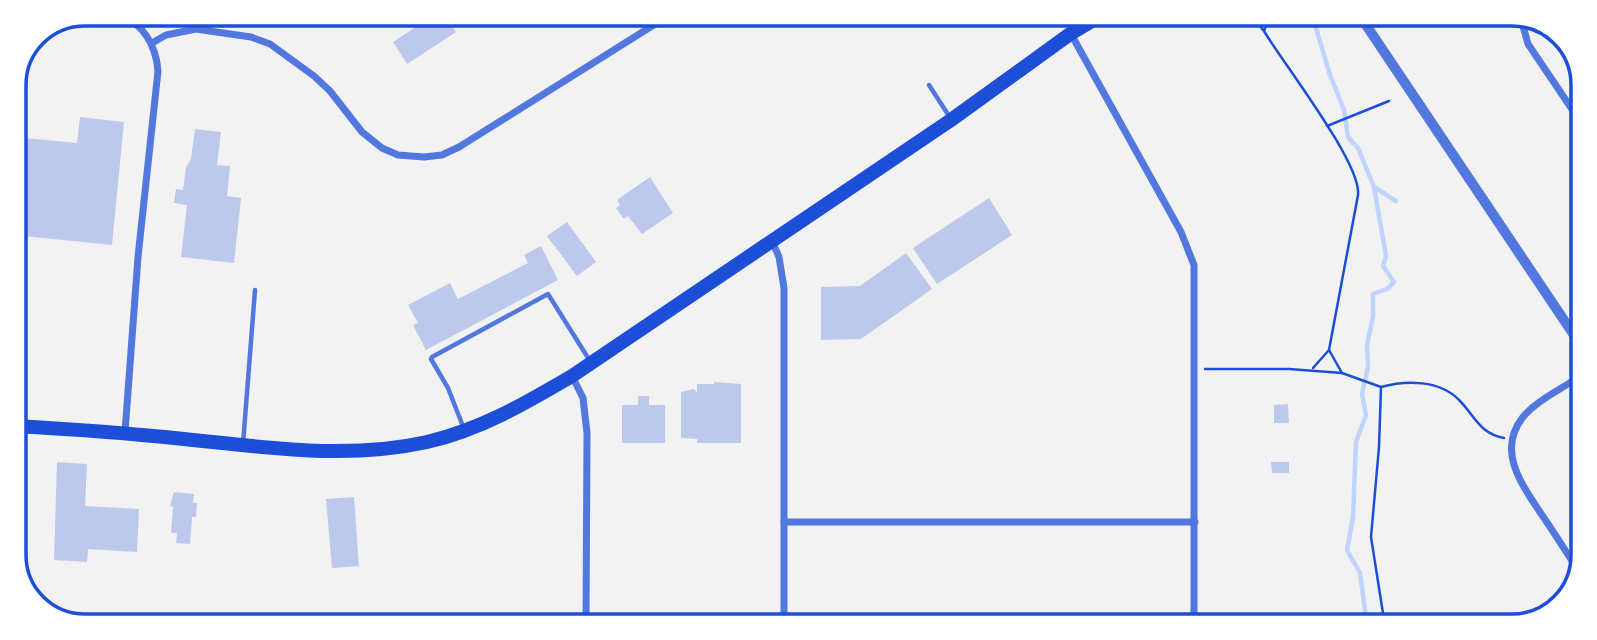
<svg xmlns="http://www.w3.org/2000/svg" width="1597" height="640" font-family="Literata,serif">
<style>
.lines{fill:none;stroke-linecap:round;stroke-linejoin:round}
.stream{stroke:#bfd3fe;stroke-width:4.5}
.building{fill:#bdc9ec}
.path{stroke:#1d4ed8;stroke-width:2.5}
.service{stroke:#5277de;stroke-width:4.5}
.minor{stroke:#5277de;stroke-width:7}
.tertiary{stroke:#5277de;stroke-width:10}
.primary{stroke:#1d4ed8;stroke-width:14}
.rim{fill:none;stroke:#1d4ed8;stroke-width:3.5}
</style>
<rect width="100%" height="100%" fill="#f2f2f2"/>
<g class="lines">
<g class="stream">
<path d="M 1313,18 L 1330,75 L 1344,110 L 1348,137 L 1358,148 L 1374,187 L 1386,256 L 1383,266 L 1394,282 L 1387,289 L 1373,294 L 1373,317 L 1367,345 L 1368,367 L 1362,394 L 1366,415 L 1356,442 L 1353,517 L 1347,550 L 1360,573 L 1367,625"/>
<path d="M 1374,187 L 1396,201"/>
</g>
</g>
<g class="building">
<path d="M 286,15 L 335,15 L 334,24 Z"/>
<path d="M 434,15 L 442,15 L 445,20 L 447,19 L 456,32 L 407,64 L 393,42 Z"/>
<path d="M 80,117 L 124,122 L 112,245 L 14,235 L 14,137 L 77,143 Z"/>
<path d="M 195,129 L 221,132 L 217,165 L 230,166 L 227,196 L 241,198 L 234,263 L 181,257 L 187,205 L 174,203 L 176,189 L 183,190 L 186,167 L 191,159 Z"/>
<path d="M 650,177 L 673,213 L 642,234 L 628,216 L 624,219 L 616,208 L 620,205 L 617,200 Z"/>
<path d="M 989,198 L 1012,235 L 937,284 L 913,248 Z"/>
<path d="M 567,222 L 596,262 L 577,276 L 547,236 Z"/>
<path d="M 541,246 L 558,280 L 426,350 L 413,325 L 418,323 L 408,305 L 450,283 L 458,299 L 528,263 L 524,255 Z"/>
<path d="M 906,253 L 932,289 L 861,339 L 821,340 L 821,287 L 860,286 Z"/>
<path d="M 714,382 L 741,384 L 741,443 L 697,443 L 697,439 L 681,438 L 681,392 L 694,389 L 697,392 L 697,384 L 714,384 Z"/>
<path d="M 638,396 L 649,396 L 649,405 L 665,405 L 665,443 L 622,443 L 622,405 L 638,405 Z"/>
<path d="M 1288,404 L 1289,423 L 1274,423 L 1274,405 Z"/>
<path d="M 57,462 L 87,464 L 85,506 L 139,509 L 137,552 L 88,549 L 87,562 L 54,560 Z"/>
<path d="M 1271,462 L 1289,462 L 1289,473 L 1272,473 Z"/>
<path d="M 174,492 L 194,494 L 193,503 L 197,503 L 196,517 L 192,517 L 190,544 L 176,543 L 177,533 L 171,533 L 173,507 L 170,506 Z"/>
<path d="M 354,497 L 359,566 L 332,568 L 326,499 Z"/>
</g>
<g class="lines">
<g class="path">
<path d="M 1254,18 L 1263,30"/>
<path d="M 1269,18 L 1264,31 C 1283,63 1362,164 1358,195 L 1329,350 L 1342,373 L 1381,387 L 1379,447 L 1371,537 L 1385,626"/>
<path d="M 1327,126 L 1389,101"/>
<path d="M 1313,368 L 1329,350"/>
<path d="M 1205,369 L 1289,369 L 1342,373"/>
<path d="M 1381,387 C 1406,380 1440,380 1459,400 C 1476,417 1479,433 1504,438"/>
</g>
<g class="service">
<path d="M 929,85 L 949,116"/>
<path d="M 464,429 L 448,388 L 431,359 L 432,357 L 548,294 L 590,361"/>
<path d="M 243,444 L 255,290"/>
</g>
<g class="minor">
<path d="M 120,14 C 144,25 156,46 158,71 L 138,257 L 125,432"/>
<path d="M 1521,19 L 1528,44 L 1582,124"/>
<path d="M 1071,34 L 1181,232 L 1194,265 L 1194,625"/>
<path d="M 152,43 L 166,35 L 196,29 L 251,37 L 270,44 L 314,76 L 330,91 L 362,132 L 382,148 L 398,155 L 424,157 L 442,155 L 459,147 L 668,16"/>
<path d="M 772,241 L 779,257 L 784,288 L 784,623"/>
<path d="M 572,376 L 583,398 L 587,433 L 586,623"/>
<path d="M 784,522 L 1195,522"/>
<path d="M 1578,574 L 1574,564 C 1563,547 1553,531 1542,515 C 1522,485 1496,451 1523,417 C 1537,400 1562,389 1580,376"/>
</g>
<path class="tertiary" d="M 1362,19 L 1580,344"/>
<path class="primary" d="M 14,426 C 71,429 127,433 184,439 C 265,447 346,460 427,442 C 480,430 526,403 572,376 L 951,120 L 1070,34 L 1097,18"/>
</g>
<path d="M0 0H1597V640H0ZM85 26H1512A59 59 0 0 1 1571 85V555A59 59 0 0 1 1512 614H85A59 59 0 0 1 26 555V85A59 59 0 0 1 85 26Z" fill="#fff" fill-rule="evenodd"/>
<path class="rim" d="M85 26H1512A59 59 0 0 1 1571 85V555A59 59 0 0 1 1512 614H85A59 59 0 0 1 26 555V85A59 59 0 0 1 85 26Z"/>
</svg>
